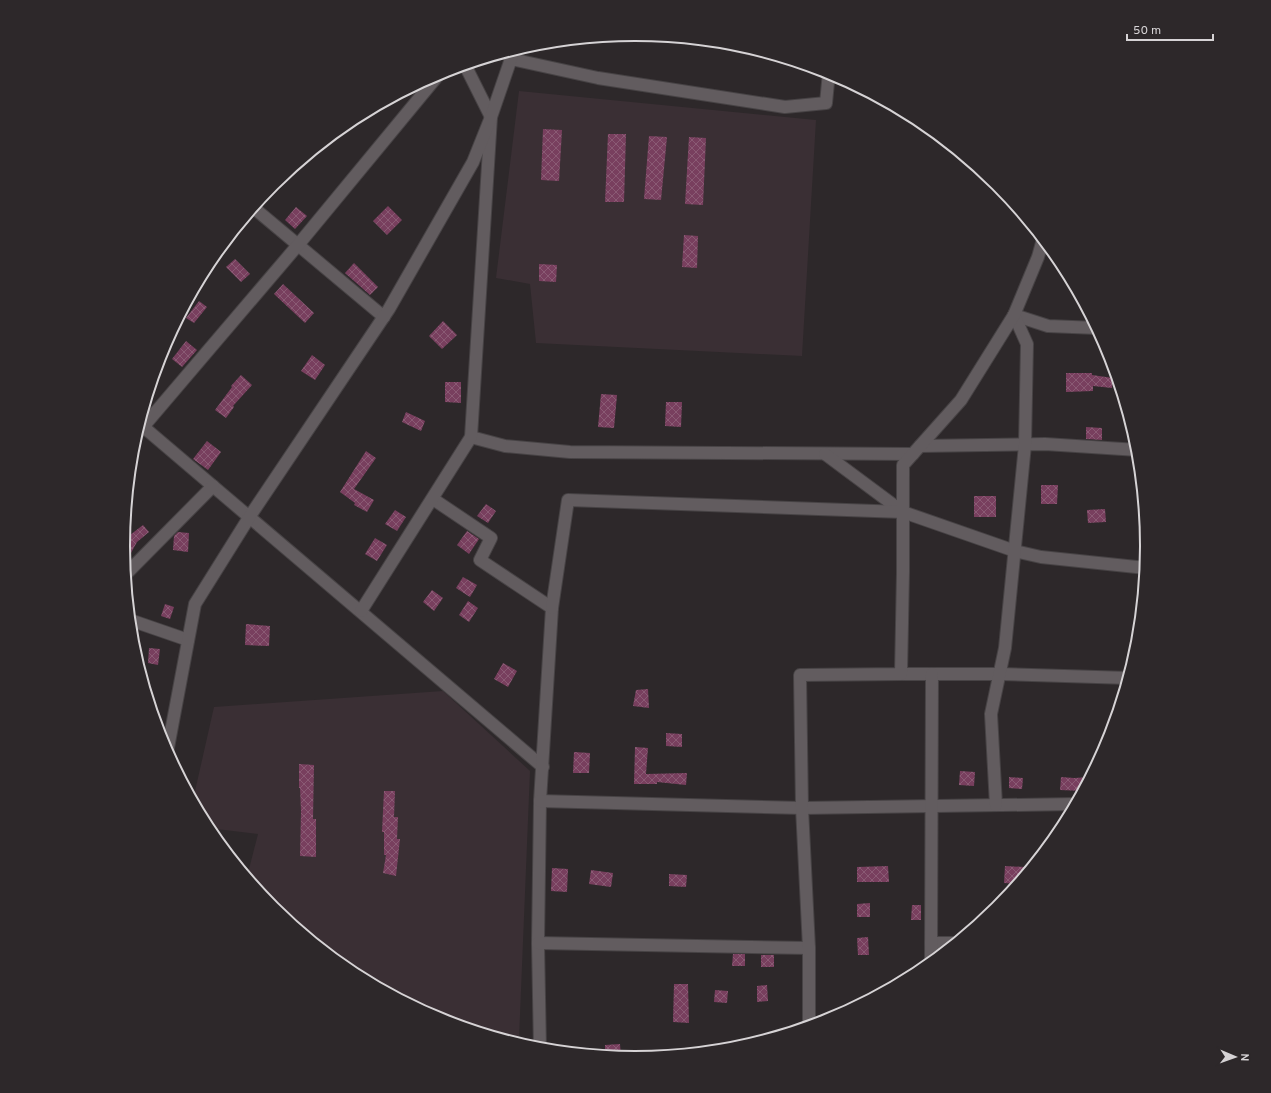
<svg xmlns="http://www.w3.org/2000/svg" width="1271" height="1093" font-family="Overpass,sans-serif">
<style>
.built{fill:#3a2f34}
.building{fill:url(#building-cross-hatch)}
.lines{fill:none;stroke-linecap:round;stroke-linejoin:round}
.street-casing{stroke:#474345;stroke-width:14}
.secondary-casing{stroke:#474345;stroke-width:14}
.primary-casing{stroke:#474345;stroke-width:14}
.street{stroke:#625c5f;stroke-width:12}
.secondary{stroke:#625c5f;stroke-width:12}
.primary{stroke:#b46491;stroke-width:12}
.rim{fill:none;stroke:#d6d3d5;stroke-width:2}
</style>
<defs>
<pattern id="building-cross-hatch" width="8" height="8" patternUnits="userSpaceOnUse"><rect width="8" height="8" fill="#783f5e"/><path d="M0 0l8 8M0 8l8-8" fill="none" stroke="#8a5a74"/></pattern>
</defs>
<rect width="100%" height="100%" fill="#2d282a"/>
<g class="built">
<path d="M 519,91 L 816,120 L 802,356 L 536,343 L 530,284 L 496,278 Z"/>
<path d="M 443,691 L 530,771 L 519,1039 L 515,1043 L 439,1020 L 351,972 L 273,909 L 247,877 L 258,834 L 208,828 L 193,800 L 214,707 Z"/>
</g>
<g class="building">
<path d="M 543,129 L 562,130 L 559,181 L 541,180 Z"/>
<path d="M 608,134 L 626,134 L 624,202 L 605,202 Z"/>
<path d="M 649,136 L 667,137 L 661,200 L 644,199 Z"/>
<path d="M 689,137 L 706,138 L 703,205 L 685,204 Z"/>
<path d="M 388,206 L 402,220 L 387,235 L 373,221 Z"/>
<path d="M 296,207 L 307,216 L 295,229 L 285,220 Z"/>
<path d="M 684,235 L 698,236 L 697,268 L 682,267 Z"/>
<path d="M 235,259 L 250,274 L 241,282 L 226,267 Z"/>
<path d="M 354,263 L 378,287 L 370,295 L 345,273 Z"/>
<path d="M 539,264 L 557,265 L 556,282 L 539,281 Z"/>
<path d="M 283,284 L 314,313 L 305,323 L 274,294 Z"/>
<path d="M 199,301 L 207,307 L 194,323 L 186,318 Z"/>
<path d="M 443,321 L 457,335 L 442,349 L 429,336 Z"/>
<path d="M 186,341 L 197,350 L 182,367 L 172,359 Z"/>
<path d="M 312,355 L 325,365 L 315,380 L 301,371 Z"/>
<path d="M 1066,373 L 1092,373 L 1092,375 L 1113,378 L 1112,388 L 1093,386 L 1093,391 L 1066,392 Z"/>
<path d="M 241,375 L 252,385 L 233,406 L 234,407 L 226,418 L 215,410 L 232,387 L 231,386 Z"/>
<path d="M 445,382 L 461,382 L 461,403 L 445,402 Z"/>
<path d="M 601,394 L 617,395 L 614,428 L 598,427 Z"/>
<path d="M 666,402 L 682,402 L 681,427 L 665,426 Z"/>
<path d="M 406,412 L 425,421 L 421,431 L 402,422 Z"/>
<path d="M 1086,427 L 1102,428 L 1102,440 L 1086,439 Z"/>
<path d="M 207,441 L 221,452 L 208,470 L 193,459 Z"/>
<path d="M 366,451 L 376,458 L 354,489 L 374,500 L 367,512 L 354,505 L 355,503 L 340,492 Z"/>
<path d="M 1041,485 L 1058,485 L 1057,504 L 1041,504 Z"/>
<rect x="974" y="496" width="22" height="21"/>
<path d="M 486,504 L 496,511 L 488,523 L 477,516 Z"/>
<path d="M 1105,509 L 1106,522 L 1088,523 L 1087,510 Z"/>
<path d="M 395,510 L 406,517 L 397,531 L 385,524 Z"/>
<path d="M 143,525 L 149,532 L 137,542 L 131,553 L 123,549 L 125,530 L 130,535 Z"/>
<path d="M 467,531 L 479,539 L 469,554 L 457,545 Z"/>
<path d="M 178,532 L 189,533 L 188,552 L 173,550 L 174,536 Z"/>
<path d="M 375,538 L 387,545 L 377,561 L 365,554 Z"/>
<path d="M 463,577 L 477,585 L 470,597 L 456,588 Z"/>
<path d="M 432,590 L 443,598 L 434,611 L 423,602 Z"/>
<path d="M 468,601 L 478,608 L 469,622 L 459,615 Z"/>
<path d="M 165,604 L 174,607 L 170,619 L 161,616 Z"/>
<path d="M 246,624 L 270,626 L 269,646 L 245,645 Z"/>
<path d="M 149,648 L 160,649 L 158,665 L 148,663 Z"/>
<path d="M 503,663 L 517,671 L 508,687 L 494,679 Z"/>
<path d="M 648,689 L 649,708 L 633,706 L 636,690 Z"/>
<path d="M 666,733 L 682,734 L 682,747 L 666,746 Z"/>
<path d="M 635,747 L 648,748 L 646,774 L 687,773 L 686,785 L 657,782 L 657,784 L 634,784 Z"/>
<path d="M 574,752 L 590,753 L 589,773 L 573,773 Z"/>
<path d="M 299,764 L 314,765 L 313,819 L 316,819 L 316,857 L 300,856 L 301,811 L 300,788 L 299,788 Z"/>
<path d="M 960,771 L 975,772 L 974,786 L 959,785 Z"/>
<path d="M 1009,777 L 1023,778 L 1022,789 L 1009,788 Z"/>
<path d="M 1061,777 L 1074,778 L 1091,777 L 1083,791 L 1060,790 Z"/>
<path d="M 384,791 L 395,791 L 394,817 L 398,817 L 397,839 L 400,839 L 396,876 L 383,873 L 386,855 L 384,855 L 384,832 L 382,832 Z"/>
<path d="M 888,866 L 889,882 L 857,882 L 857,867 Z"/>
<path d="M 1005,866 L 1025,867 L 1024,877 L 1019,884 L 1004,883 Z"/>
<path d="M 552,868 L 568,869 L 567,892 L 551,891 Z"/>
<path d="M 591,870 L 613,873 L 611,887 L 589,884 Z"/>
<path d="M 669,874 L 687,875 L 686,887 L 669,886 Z"/>
<path d="M 870,903 L 870,917 L 857,917 L 857,904 Z"/>
<path d="M 912,905 L 921,905 L 921,920 L 911,920 Z"/>
<path d="M 868,937 L 869,955 L 858,955 L 857,938 Z"/>
<path d="M 733,954 L 745,954 L 745,966 L 732,966 Z"/>
<rect x="761" y="955" width="13" height="12"/>
<path d="M 674,984 L 688,984 L 689,1023 L 673,1022 Z"/>
<path d="M 767,985 L 768,1001 L 757,1002 L 757,986 Z"/>
<path d="M 715,990 L 728,991 L 727,1003 L 714,1002 Z"/>
<path d="M 620,1044 L 621,1056 L 605,1056 L 605,1045 Z"/>
</g>
<g class="lines">
<g class="street-casing">
<g id="street">
<path d="M 511,59 L 598,78 L 785,107 L 826,103 L 829,72"/>
<path d="M 254,208 L 384,317"/>
<path d="M 1014,315 L 1048,326 L 1097,328"/>
<path d="M 140,424 L 543,767"/>
<path d="M 137,434 L 298,245 L 440,73"/>
<path d="M 471,437 L 505,446 L 570,452 L 913,454"/>
<path d="M 920,446 L 1045,444 L 1138,450"/>
<path d="M 825,454 L 903,512 L 1015,551 L 1041,557 L 1146,568"/>
<path d="M 433,499 L 491,538 L 480,560 L 552,608 L 540,801 L 538,943 L 540,1050"/>
<path d="M 126,574 L 213,486"/>
<path d="M 552,608 L 568,500 L 903,512"/>
<path d="M 361,611 L 471,437 L 491,117 L 465,65"/>
<path d="M 130,620 L 188,640"/>
<path d="M 901,674 L 1000,674 L 1129,678"/>
<path d="M 540,801 L 802,808 L 1076,804"/>
<path d="M 996,805 L 991,714 L 1005,648 L 1025,445 L 1027,344 L 1014,315"/>
<path d="M 538,943 L 809,948"/>
<path d="M 931,943 L 956,943"/>
<path d="M 931,963 L 932,674"/>
<path d="M 809,1027 L 809,948 L 802,808 L 800,675 L 901,674 L 903,572 L 903,465 L 961,400 L 1014,315 L 1038,257 L 1043,239"/>
</g>
</g>
<g class="secondary-casing">
<path id="secondary" d="M 167,753 L 195,604 L 250,516 L 389,309 L 473,162 L 491,117 L 514,50"/>
</g>
<g class="primary-casing">
<path id="primary" d="M 721,42 L 752,49"/>
</g>
<use href="#street" class="street"/>
<use href="#secondary" class="secondary"/>
<use href="#primary" class="primary"/>
</g>
<path d="M0 0H1271V1093H0ZM130 546a505 505 0 1 1 1010 0a505 505 0 1 1-1010 0Z" fill="#2d282a" fill-rule="evenodd"/>
<path class="rim" d="M130 546a505 505 0 1 1 1010 0a505 505 0 1 1-1010 0Z"/>
<g transform="translate(1235 1057) rotate(92)" stroke="#2d282a" stroke-width="3" paint-order="stroke">
<path d="M0-3L7 15L0 10L-7 15Z" fill="#d6d3d5"/>
<text y="-6" font-size="11" font-weight="bold" text-anchor="middle" fill="#d6d3d5">N</text>
</g>
<path d="M1127 34v6h86v-6" fill="none" stroke="#d6d3d5" stroke-width="2"/>
<text x="1133" y="34" font-size="12" fill="#d6d3d5" stroke="#2d282a" stroke-width="3" paint-order="stroke">50 m</text>
</svg>
